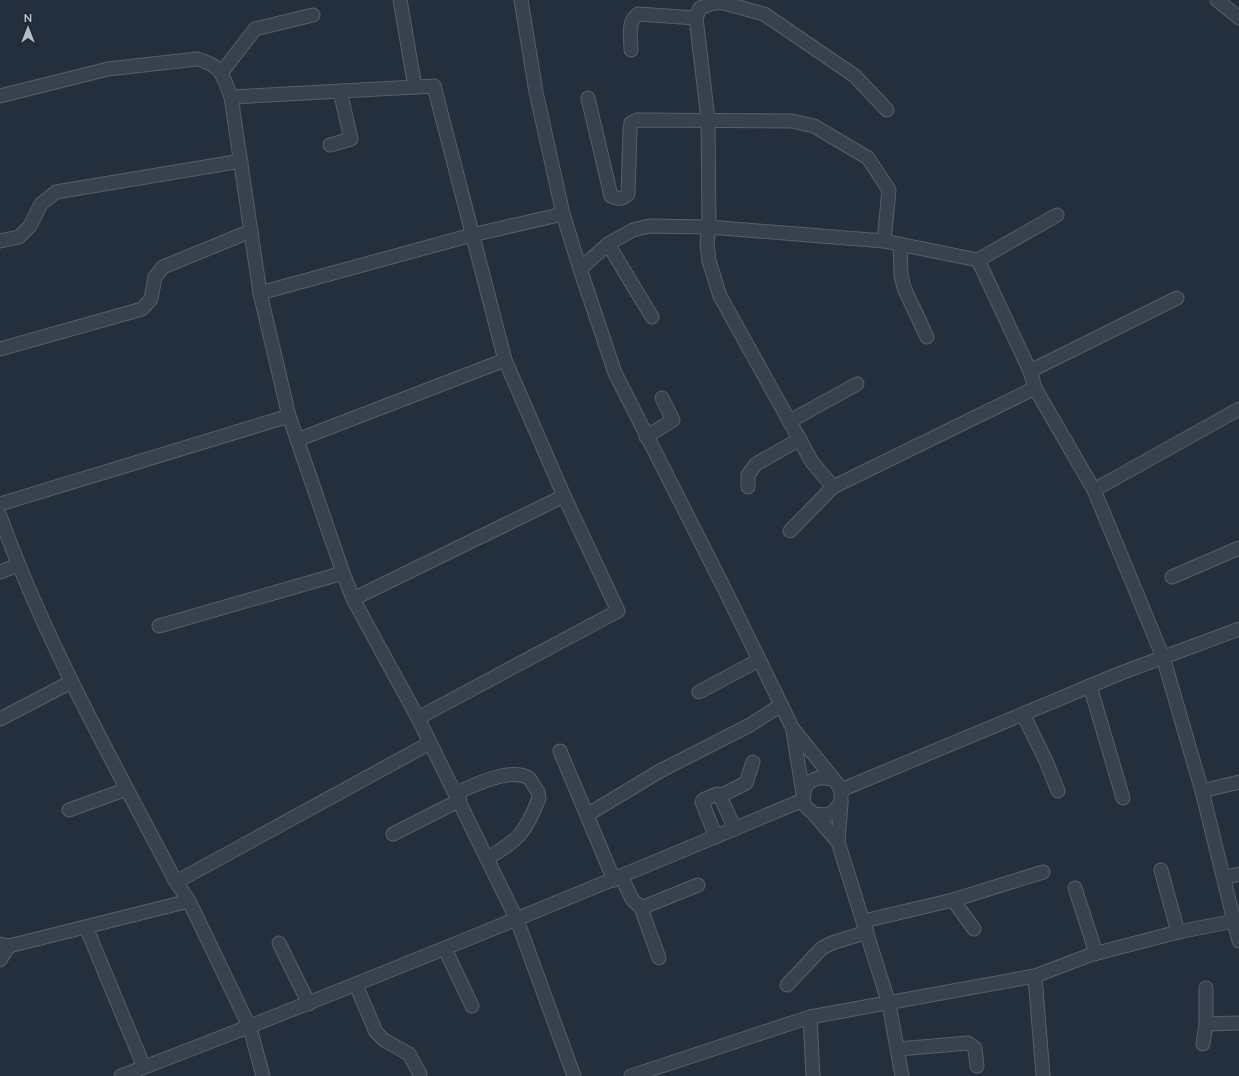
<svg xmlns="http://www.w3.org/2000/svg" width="1239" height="1076" font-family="Raleway,sans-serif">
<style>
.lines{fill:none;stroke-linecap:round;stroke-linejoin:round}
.minor-casing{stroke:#565f6c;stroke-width:15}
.minor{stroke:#38414e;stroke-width:13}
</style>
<rect width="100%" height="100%" fill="#242f3e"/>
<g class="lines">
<g class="minor-casing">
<g id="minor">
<path d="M 400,0 L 415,87"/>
<path d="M 521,0 L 536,92 L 563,214 L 580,269 L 615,373 L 723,586 L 793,729 L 836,782 L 841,790 L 841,803 L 833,812 L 827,815 L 814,814 L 805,806 L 803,800 L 805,787 C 813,777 820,777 832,779"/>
<path d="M 1217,0 L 1239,18"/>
<path d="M 631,50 C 631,37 627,22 638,14 L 696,18"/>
<path d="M 222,72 L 255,29 L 313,15"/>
<path d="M 0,96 L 108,69 L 197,59 C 221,65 223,75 231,97 L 260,293 L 289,416 L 343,573 L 353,599 L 418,718 L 517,920 L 574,1076"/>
<path d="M 231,97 L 434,86 L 505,360 L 564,496 L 618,611 L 418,718"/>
<path d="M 588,98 L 611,196 C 618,199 622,200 628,194 L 630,130 L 631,123 L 637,120 L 792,121 L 814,126 L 868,158 L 889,190 L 884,241"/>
<path d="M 887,110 L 855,76 L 764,14 L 724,3 L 713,3 L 700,8 L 696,18 L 708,119 L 709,227 L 707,243 L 709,261 L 720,296 L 812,462 L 833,487 L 1035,388"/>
<path d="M 330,145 L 351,139 L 340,91"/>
<path d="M 0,241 L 19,237 L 30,226 L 41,204 L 56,192 L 241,161"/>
<path d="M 608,244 L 652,317"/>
<path d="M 900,244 L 901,275 L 904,288 L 927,337"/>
<path d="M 978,260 L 1030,371 L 1035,388 L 1094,490 L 1163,657 L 1202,791 L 1239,941"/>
<path d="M 580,269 L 608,244 L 633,230 L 649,226 L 709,227 L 884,241 L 978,260 L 1057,215"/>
<path d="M 260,293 L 472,235 L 563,214"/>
<path d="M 0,349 L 142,309 L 151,299 L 155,277 L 163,267 L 251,231"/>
<path d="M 1030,371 L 1177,298"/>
<path d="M 790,421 L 857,384"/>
<path d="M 646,437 L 673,420 L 662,398"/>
<path d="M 297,440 L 505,360"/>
<path d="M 748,487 L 748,475 L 756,464 L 800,439"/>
<path d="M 1094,490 L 1239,409"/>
<path d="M 0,504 L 289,416"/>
<path d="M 0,516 C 46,643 113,762 176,882 L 189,901 L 250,1028 L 263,1076"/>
<path d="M 790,531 L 833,487"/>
<path d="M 0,572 L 18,565"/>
<path d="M 1172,577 L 1239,548"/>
<path d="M 353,599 L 564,496"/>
<path d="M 159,626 L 343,573"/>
<path d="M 1090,686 L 1123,798"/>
<path d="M 699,692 L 759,660"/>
<path d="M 1023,714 L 1046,761 L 1058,791"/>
<path d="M 0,719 L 71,682"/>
<path d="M 793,731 L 803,794"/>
<path d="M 560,751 L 614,880"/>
<path d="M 841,790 L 1121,673 L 1239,629"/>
<path d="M 1202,791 L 1239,782"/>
<path d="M 456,793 C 475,785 509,767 529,778 L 538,792 L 539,798 C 526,832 519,840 488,858"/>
<path d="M 720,796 L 746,783 L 753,762"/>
<path d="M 69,810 L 127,789"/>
<path d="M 814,814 L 838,842 L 889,1004 L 902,1076"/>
<path d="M 587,815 L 660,771 L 750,725 L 781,705"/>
<path d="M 393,834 L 460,800"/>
<path d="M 716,837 L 702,802 L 703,800 L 717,794 L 720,796 L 735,829"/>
<path d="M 838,842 L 841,803"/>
<path d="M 1161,870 L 1178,932"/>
<path d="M 621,876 L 632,899 L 641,908 L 659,958"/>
<path d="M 1224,878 L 1239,874"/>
<path d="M 176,882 L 430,743"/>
<path d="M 1075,888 L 1096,953"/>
<path d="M 953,900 L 1043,872"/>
<path d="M 641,908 L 698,885"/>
<path d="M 864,921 L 953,900 L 974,929"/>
<path d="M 86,927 L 144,1067"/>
<path d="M 279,943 L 309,1004"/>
<path d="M 0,944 L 9,946 L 189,901"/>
<path d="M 445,949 L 472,1006"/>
<path d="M 0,960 L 9,946"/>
<path d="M 1035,976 L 1043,1076"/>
<path d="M 356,985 L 376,1032 L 384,1040 L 409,1054 L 420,1074"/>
<path d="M 787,985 L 822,948 L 832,943 L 867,932"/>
<path d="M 810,1017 L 813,1076"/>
<path d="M 1206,1024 L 1239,1023"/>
<path d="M 1203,1044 L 1206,1024 L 1206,988"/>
<path d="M 898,1049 L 968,1043 L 975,1048 L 977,1066"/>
<path d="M 121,1076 C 350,989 577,895 803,800"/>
<path d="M 631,1076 L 810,1017 L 1035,976 L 1090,955 L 1178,932 L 1234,921"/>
</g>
</g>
<use href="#minor" class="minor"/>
</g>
<g transform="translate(28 28)" stroke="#1d2633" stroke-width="3" paint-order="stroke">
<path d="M0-3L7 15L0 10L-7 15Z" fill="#b4bcc9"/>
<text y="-6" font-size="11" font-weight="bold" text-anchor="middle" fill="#b4bcc9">N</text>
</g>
</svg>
